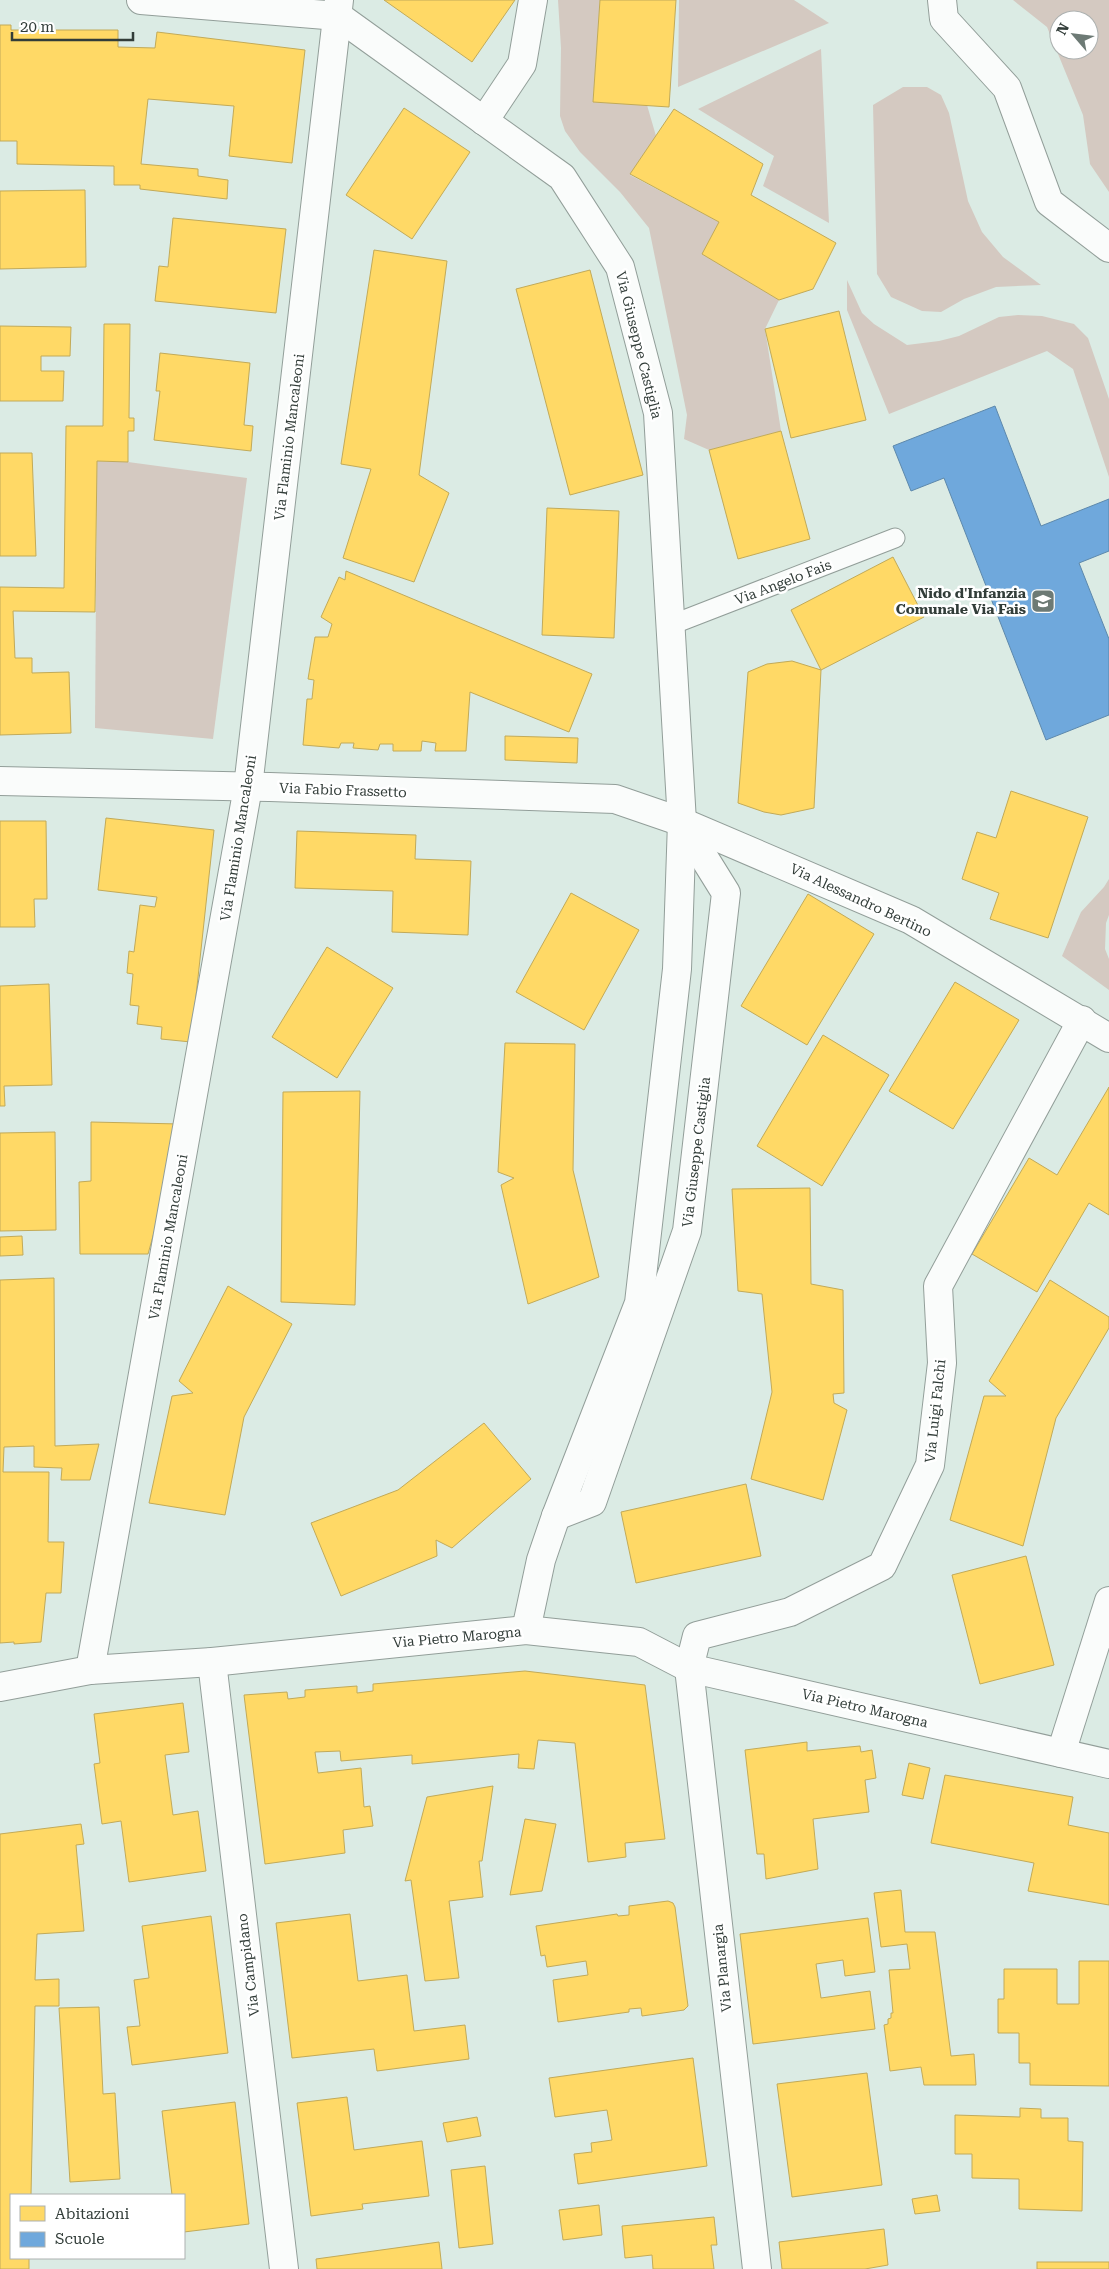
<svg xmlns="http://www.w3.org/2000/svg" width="1109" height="2269" font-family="'Roboto Serif',serif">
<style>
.green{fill:#d4c9c1;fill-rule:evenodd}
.homes{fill:#ffd966;stroke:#c2aa58}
.schools{fill:#6fa8dc;stroke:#5d88ab}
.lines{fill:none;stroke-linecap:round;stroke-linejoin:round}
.lane-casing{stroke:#929e99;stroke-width:21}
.street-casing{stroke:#929e99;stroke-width:30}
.lane{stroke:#fafcfb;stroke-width:19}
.street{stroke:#fafcfb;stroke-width:28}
.labels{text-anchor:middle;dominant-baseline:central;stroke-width:5;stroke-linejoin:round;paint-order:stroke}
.street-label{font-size:14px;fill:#323d39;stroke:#fff}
.poi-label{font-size:14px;font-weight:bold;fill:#323d39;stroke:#fff;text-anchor:end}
</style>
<rect width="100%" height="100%" fill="#dbebe4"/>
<g class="green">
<path d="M 558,0 L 600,0 L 593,102 L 647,105 L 656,136 L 630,175 L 719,222 L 703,254 L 779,300 L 765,329 L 781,431 L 709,450 L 684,439 L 687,415 L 649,228 L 620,192 L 580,152 L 565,131 L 560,116 L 561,48 Z"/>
<path d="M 679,0 L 794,0 L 829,23 L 678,87 Z"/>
<path d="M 1013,0 L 1109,0 L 1109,192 L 1090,164 L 1083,115 L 1047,27 ZM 1059,20 L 1089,20 L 1089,50 L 1059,50 Z"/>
<path d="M 821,49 L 829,223 L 763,186 L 774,156 L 698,109 Z"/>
<path d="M 903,87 L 927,87 L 941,95 L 949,113 L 968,201 L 982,232 L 1003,257 L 1041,285 L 996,287 L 964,299 L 941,312 L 922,311 L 891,297 L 877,274 L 873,105 Z"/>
<path d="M 847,280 L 862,313 L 874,324 L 907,345 L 939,341 L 959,336 L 999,317 L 1018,315 L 1042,316 L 1074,324 L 1088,338 L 1109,399 L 1109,477 L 1073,369 L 1047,351 L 889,414 L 847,310 Z"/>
<path d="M 97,461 L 128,462 L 247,478 L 213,739 L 95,728 Z"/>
<path d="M 1109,879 L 1109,915 L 1106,923 L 1105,949 L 1109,959 L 1109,990 L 1062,956 L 1081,912 L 1104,887 Z"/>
</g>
<g class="homes">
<path d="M 384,0 L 515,0 L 472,62 Z"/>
<path d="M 600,0 L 676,0 L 669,107 L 593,102 Z"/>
<path d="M 0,25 L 11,25 L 11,30 L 118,30 L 118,47 L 155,48 L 157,32 L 305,50 L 292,163 L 229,156 L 234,106 L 148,99 L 141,164 L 198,169 L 198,176 L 228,180 L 227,199 L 140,189 L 140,185 L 114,185 L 114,166 L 17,164 L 17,141 L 0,141 Z"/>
<path d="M 404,108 L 470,152 L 412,239 L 346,195 Z"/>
<path d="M 674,109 L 763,164 L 751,195 L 836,243 L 813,289 L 779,300 L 702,254 L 719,222 L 630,174 Z"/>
<path d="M 85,190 L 86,267 L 0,269 L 0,191 Z"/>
<path d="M 173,218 L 286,229 L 276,313 L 155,301 L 159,266 L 168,267 Z"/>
<path d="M 374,250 L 447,261 L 419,475 L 449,493 L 414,582 L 343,558 L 371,469 L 341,464 Z"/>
<path d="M 590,270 L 643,475 L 570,495 L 516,289 Z"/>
<path d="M 839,311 L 866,420 L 791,438 L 765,329 Z"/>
<path d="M 104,324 L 130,324 L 129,418 L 134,418 L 134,431 L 128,431 L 128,462 L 97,461 L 95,612 L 13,611 L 15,658 L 32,658 L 32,673 L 69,672 L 71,733 L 0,735 L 0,587 L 64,588 L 66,426 L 103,426 Z"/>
<path d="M 0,326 L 71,327 L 70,356 L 41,356 L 41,371 L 64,371 L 63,401 L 0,401 Z"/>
<path d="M 160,353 L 250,363 L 244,425 L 253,426 L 251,451 L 154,440 L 160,391 L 156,391 Z"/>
<path d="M 781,431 L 810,539 L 738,559 L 709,450 Z"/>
<path d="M 0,453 L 32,453 L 36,556 L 0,556 Z"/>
<path d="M 547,508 L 619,511 L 614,638 L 542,635 Z"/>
<path d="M 893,557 L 924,617 L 821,670 L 791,610 Z"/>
<path d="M 346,571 L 592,674 L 569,732 L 470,692 L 466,751 L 435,751 L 436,743 L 422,741 L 421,751 L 393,751 L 393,744 L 380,744 L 378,750 L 353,748 L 354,743 L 341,743 L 339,748 L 303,745 L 307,699 L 312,699 L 314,680 L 308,679 L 315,637 L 328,637 L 332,624 L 321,617 L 339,577 L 345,580 Z"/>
<path d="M 792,661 L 821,670 L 814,808 L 781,815 L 764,812 L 738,803 L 748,672 L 767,664 Z"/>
<path d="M 505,736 L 578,738 L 577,763 L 505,760 Z"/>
<path d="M 1011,791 L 1088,817 L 1048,938 L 990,919 L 999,893 L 962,879 L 977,832 L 996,838 Z"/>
<path d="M 106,818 L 214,830 L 191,1042 L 161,1039 L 162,1027 L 137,1024 L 139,1006 L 130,1005 L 133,974 L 127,973 L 129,951 L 134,952 L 140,905 L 155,907 L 157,897 L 98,890 Z"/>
<path d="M 0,821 L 46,821 L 47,899 L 34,899 L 35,927 L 0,927 Z"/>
<path d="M 297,831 L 416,835 L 415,859 L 471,861 L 468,935 L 392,932 L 393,891 L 295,888 Z"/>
<path d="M 571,893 L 639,930 L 584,1030 L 516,992 Z"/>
<path d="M 808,894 L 874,934 L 807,1045 L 741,1006 Z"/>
<path d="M 327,947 L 393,988 L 337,1078 L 272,1037 Z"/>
<path d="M 955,982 L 1019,1020 L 953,1129 L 889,1091 Z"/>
<path d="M 49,984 L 52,1085 L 4,1086 L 5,1106 L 0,1106 L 0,986 Z"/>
<path d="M 823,1035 L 889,1075 L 822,1186 L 757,1146 Z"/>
<path d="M 505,1043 L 575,1044 L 573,1170 L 599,1277 L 528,1304 L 501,1185 L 514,1178 L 498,1172 Z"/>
<path d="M 1109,1087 L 1109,1215 L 1089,1203 L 1037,1292 L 972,1254 L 1029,1158 L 1057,1175 Z"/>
<path d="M 360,1091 L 355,1305 L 281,1302 L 283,1092 Z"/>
<path d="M 91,1122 L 180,1124 L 169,1179 L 148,1254 L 80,1254 L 79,1182 L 91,1181 Z"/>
<path d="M 55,1132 L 56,1230 L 0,1231 L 0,1133 Z"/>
<path d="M 810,1188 L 811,1284 L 843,1290 L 844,1393 L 833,1394 L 834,1403 L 847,1410 L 823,1500 L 751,1479 L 772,1392 L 762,1294 L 738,1291 L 732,1189 Z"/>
<path d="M 22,1236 L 23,1255 L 0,1256 L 0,1237 Z"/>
<path d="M 54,1278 L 55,1446 L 99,1444 L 90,1480 L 61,1480 L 62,1468 L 34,1467 L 34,1446 L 4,1447 L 3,1472 L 49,1472 L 48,1542 L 64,1542 L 61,1593 L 46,1593 L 41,1642 L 14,1644 L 14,1642 L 0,1643 L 0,1280 Z"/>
<path d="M 1050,1280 L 1109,1317 L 1109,1328 L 1056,1418 L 1023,1546 L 950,1520 L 984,1396 L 1006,1396 L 989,1381 Z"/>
<path d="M 228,1286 L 292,1324 L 244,1417 L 225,1515 L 149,1503 L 172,1396 L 193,1393 L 179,1381 Z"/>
<path d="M 484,1423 L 531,1479 L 452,1548 L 436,1540 L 437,1556 L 341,1596 L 311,1523 L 398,1490 Z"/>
<path d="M 746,1484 L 761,1556 L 636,1583 L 621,1512 Z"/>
<path d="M 1026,1556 L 1054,1665 L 980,1684 L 952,1575 Z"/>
<path d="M 525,1671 L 645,1685 L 665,1839 L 625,1843 L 626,1857 L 588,1862 L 575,1743 L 538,1740 L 534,1769 L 518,1768 L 519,1754 L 412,1764 L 412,1755 L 341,1761 L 340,1751 L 315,1752 L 318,1773 L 361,1768 L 364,1807 L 370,1806 L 373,1826 L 343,1830 L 345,1853 L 265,1864 L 244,1695 L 287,1692 L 288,1699 L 305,1697 L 305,1690 L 357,1686 L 357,1693 L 373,1691 L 373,1684 Z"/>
<path d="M 183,1703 L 189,1752 L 165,1755 L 173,1815 L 198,1811 L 206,1871 L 129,1882 L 121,1821 L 102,1824 L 94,1764 L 100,1763 L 94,1714 Z"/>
<path d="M 807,1742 L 807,1751 L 860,1746 L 861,1752 L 872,1750 L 876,1778 L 865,1780 L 869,1812 L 813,1819 L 818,1869 L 766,1879 L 764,1854 L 757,1854 L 745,1750 Z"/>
<path d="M 909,1763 L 930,1768 L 923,1799 L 902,1795 Z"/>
<path d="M 945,1775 L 1073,1797 L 1068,1825 L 1109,1833 L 1109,1905 L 1028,1891 L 1034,1863 L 931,1843 Z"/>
<path d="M 493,1786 L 482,1861 L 479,1861 L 483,1897 L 449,1901 L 459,1978 L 425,1981 L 411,1880 L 405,1881 L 427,1797 Z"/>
<path d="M 525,1819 L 556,1824 L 542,1891 L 510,1895 Z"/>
<path d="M 81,1824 L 84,1844 L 76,1845 L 84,1931 L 37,1934 L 35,1980 L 59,1979 L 59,2006 L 35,2006 L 31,2195 L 11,2195 L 11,2258 L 29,2258 L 29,2269 L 0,2269 L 0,1834 Z"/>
<path d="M 901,1890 L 905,1932 L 935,1932 L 951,2056 L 974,2054 L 976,2085 L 924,2085 L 921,2067 L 890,2071 L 884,2025 L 888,2024 L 888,2019 L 891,2018 L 891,2013 L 893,2013 L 889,1970 L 910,1969 L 907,1944 L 881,1947 L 874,1893 Z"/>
<path d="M 668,1901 L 673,1903 L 675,1907 L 688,2006 L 684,2010 L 642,2016 L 641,2008 L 629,2009 L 629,2012 L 558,2022 L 553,1980 L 588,1975 L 586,1961 L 547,1967 L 545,1955 L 541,1956 L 536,1926 L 617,1914 L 618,1916 L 629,1915 L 629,1906 Z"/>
<path d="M 350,1914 L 358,1981 L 407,1975 L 414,2031 L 465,2025 L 469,2059 L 377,2071 L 374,2049 L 292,2058 L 276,1923 Z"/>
<path d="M 211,1916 L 228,2053 L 132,2065 L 127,2027 L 140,2026 L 134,1980 L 149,1978 L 142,1926 Z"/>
<path d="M 868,1918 L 875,1972 L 845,1976 L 843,1960 L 816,1964 L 821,1998 L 870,1991 L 875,2029 L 753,2044 L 740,1934 Z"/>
<path d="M 1079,1961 L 1109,1961 L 1109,2086 L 1030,2085 L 1030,2063 L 1019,2063 L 1019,2033 L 998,2033 L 998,1999 L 1004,1999 L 1004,1969 L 1057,1969 L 1057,2004 L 1079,2004 Z"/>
<path d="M 99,2007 L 103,2094 L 115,2093 L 120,2179 L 70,2182 L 59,2008 Z"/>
<path d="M 693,2058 L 707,2166 L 578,2184 L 574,2154 L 592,2152 L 591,2143 L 612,2140 L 607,2110 L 555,2117 L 549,2078 Z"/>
<path d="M 867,2073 L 882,2185 L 792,2197 L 777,2084 Z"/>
<path d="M 347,2097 L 354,2150 L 422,2141 L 429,2196 L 362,2204 L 363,2209 L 311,2216 L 297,2103 Z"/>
<path d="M 235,2102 L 249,2224 L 184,2232 L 184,2195 L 172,2195 L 162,2111 Z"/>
<path d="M 1020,2108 L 1041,2109 L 1041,2118 L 1068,2118 L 1068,2141 L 1083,2142 L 1082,2211 L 1019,2209 L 1019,2179 L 972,2178 L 972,2154 L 955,2154 L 955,2115 L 1020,2117 Z"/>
<path d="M 477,2117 L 481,2136 L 447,2142 L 443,2123 Z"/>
<path d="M 485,2166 L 493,2244 L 459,2248 L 451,2170 Z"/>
<path d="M 937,2195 L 940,2211 L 915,2214 L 912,2199 Z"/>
<path d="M 599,2205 L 602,2235 L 563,2240 L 559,2210 Z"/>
<path d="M 714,2217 L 717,2245 L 711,2245 L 714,2269 L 653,2269 L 652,2255 L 625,2258 L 622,2226 Z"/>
<path d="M 884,2229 L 888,2265 L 865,2269 L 782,2269 L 779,2242 Z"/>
<path d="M 439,2242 L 442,2269 L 317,2269 L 316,2259 Z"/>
<rect x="1037" y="2262" width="72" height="7"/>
</g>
<path class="schools" d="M 995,406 L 1041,526 L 1109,499 L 1109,551 L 1079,563 L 1109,639 L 1109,715 L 1046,740 L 944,478 L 911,491 L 893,446 Z"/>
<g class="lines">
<g class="lane-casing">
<path id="lane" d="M 671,625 L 895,538"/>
</g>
<g class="street-casing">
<g id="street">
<path d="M 141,0 L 338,16 L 562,177 L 620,267 L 658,413 L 682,822 L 677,969 L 639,1303 L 556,1516 L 541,1560 L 526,1630"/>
<path d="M 942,0 L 944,19 L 1007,88 L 1049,202 L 1109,248"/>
<path d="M 484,121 L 522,64 L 533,0"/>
<path d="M 0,781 L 270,787 L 615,799 L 682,822 L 911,920 L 1109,1038"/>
<path d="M 556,1516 L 592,1502 L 687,1231 L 726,893 L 682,822"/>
<path d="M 212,1662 L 284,2269"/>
<path d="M 90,1670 L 248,787 L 339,0"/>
<path d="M 0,1687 L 90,1670 L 212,1662 L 526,1630 L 639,1642 L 689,1668 L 1109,1764"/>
<path d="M 1061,1753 L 1109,1601"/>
<path d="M 757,2269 L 689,1668 L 697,1636 L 790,1612 L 882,1566 L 930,1465 L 942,1363 L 938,1286 L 1082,1020"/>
</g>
</g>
<use href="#lane" class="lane"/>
<use href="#street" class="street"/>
</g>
<defs>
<g id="school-square" transform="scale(1.25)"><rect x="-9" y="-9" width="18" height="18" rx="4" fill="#6d7a75" stroke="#fff"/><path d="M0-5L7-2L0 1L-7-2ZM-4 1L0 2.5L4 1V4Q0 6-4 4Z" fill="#fff"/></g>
</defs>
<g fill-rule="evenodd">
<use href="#school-square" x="1043" y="601"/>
</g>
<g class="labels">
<g class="street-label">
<text transform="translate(639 345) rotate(76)">Via Giuseppe Castiglia</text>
<text transform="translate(289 437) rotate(-83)">Via Flaminio Mancaleoni</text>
<text transform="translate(783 582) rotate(-21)">Via Angelo Fais</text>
<text transform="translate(343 790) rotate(2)">Via Fabio Frassetto</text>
<text transform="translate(238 838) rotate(-81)">Via Flaminio Mancaleoni</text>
<text transform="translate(861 900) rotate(25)">Via Alessandro Bertino</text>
<text transform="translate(696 1152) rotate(-83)">Via Giuseppe Castiglia</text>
<text transform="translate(168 1237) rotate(-80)">Via Flaminio Mancaleoni</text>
<text transform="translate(935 1411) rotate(-84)">Via Luigi Falchi</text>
<text transform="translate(457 1637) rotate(-5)">Via Pietro Marogna</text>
<text transform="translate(865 1708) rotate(13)">Via Pietro Marogna</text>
<text transform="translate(248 1965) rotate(-97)">Via Campidano</text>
<text transform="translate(722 1968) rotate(-96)">Via Planargia</text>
</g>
<g class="poi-label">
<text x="1026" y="593">Nido d'Infanzia<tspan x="1026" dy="16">Comunale Via Fais</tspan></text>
</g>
</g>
<rect x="10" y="2194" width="175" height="65" fill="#ffffff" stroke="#adb1b0"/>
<rect x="20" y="2206" width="25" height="15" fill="#ffd966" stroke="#adb1b0"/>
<text x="55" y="2219" font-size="15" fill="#323d39">Abitazioni</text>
<rect x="20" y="2232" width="25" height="15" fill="#6fa8dc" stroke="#adb1b0"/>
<text x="55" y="2244" font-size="15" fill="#323d39">Scuole</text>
<g transform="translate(1074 35) rotate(298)"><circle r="24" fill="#ffffff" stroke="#adb1b0"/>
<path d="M0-4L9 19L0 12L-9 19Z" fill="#6d7a75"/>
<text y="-8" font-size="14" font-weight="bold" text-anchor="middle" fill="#323d39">N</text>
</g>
<path d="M12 32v8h121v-8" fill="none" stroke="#323d39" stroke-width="2.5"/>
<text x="20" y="32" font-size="15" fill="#323d39" stroke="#ffffff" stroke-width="4" paint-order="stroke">20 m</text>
</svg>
